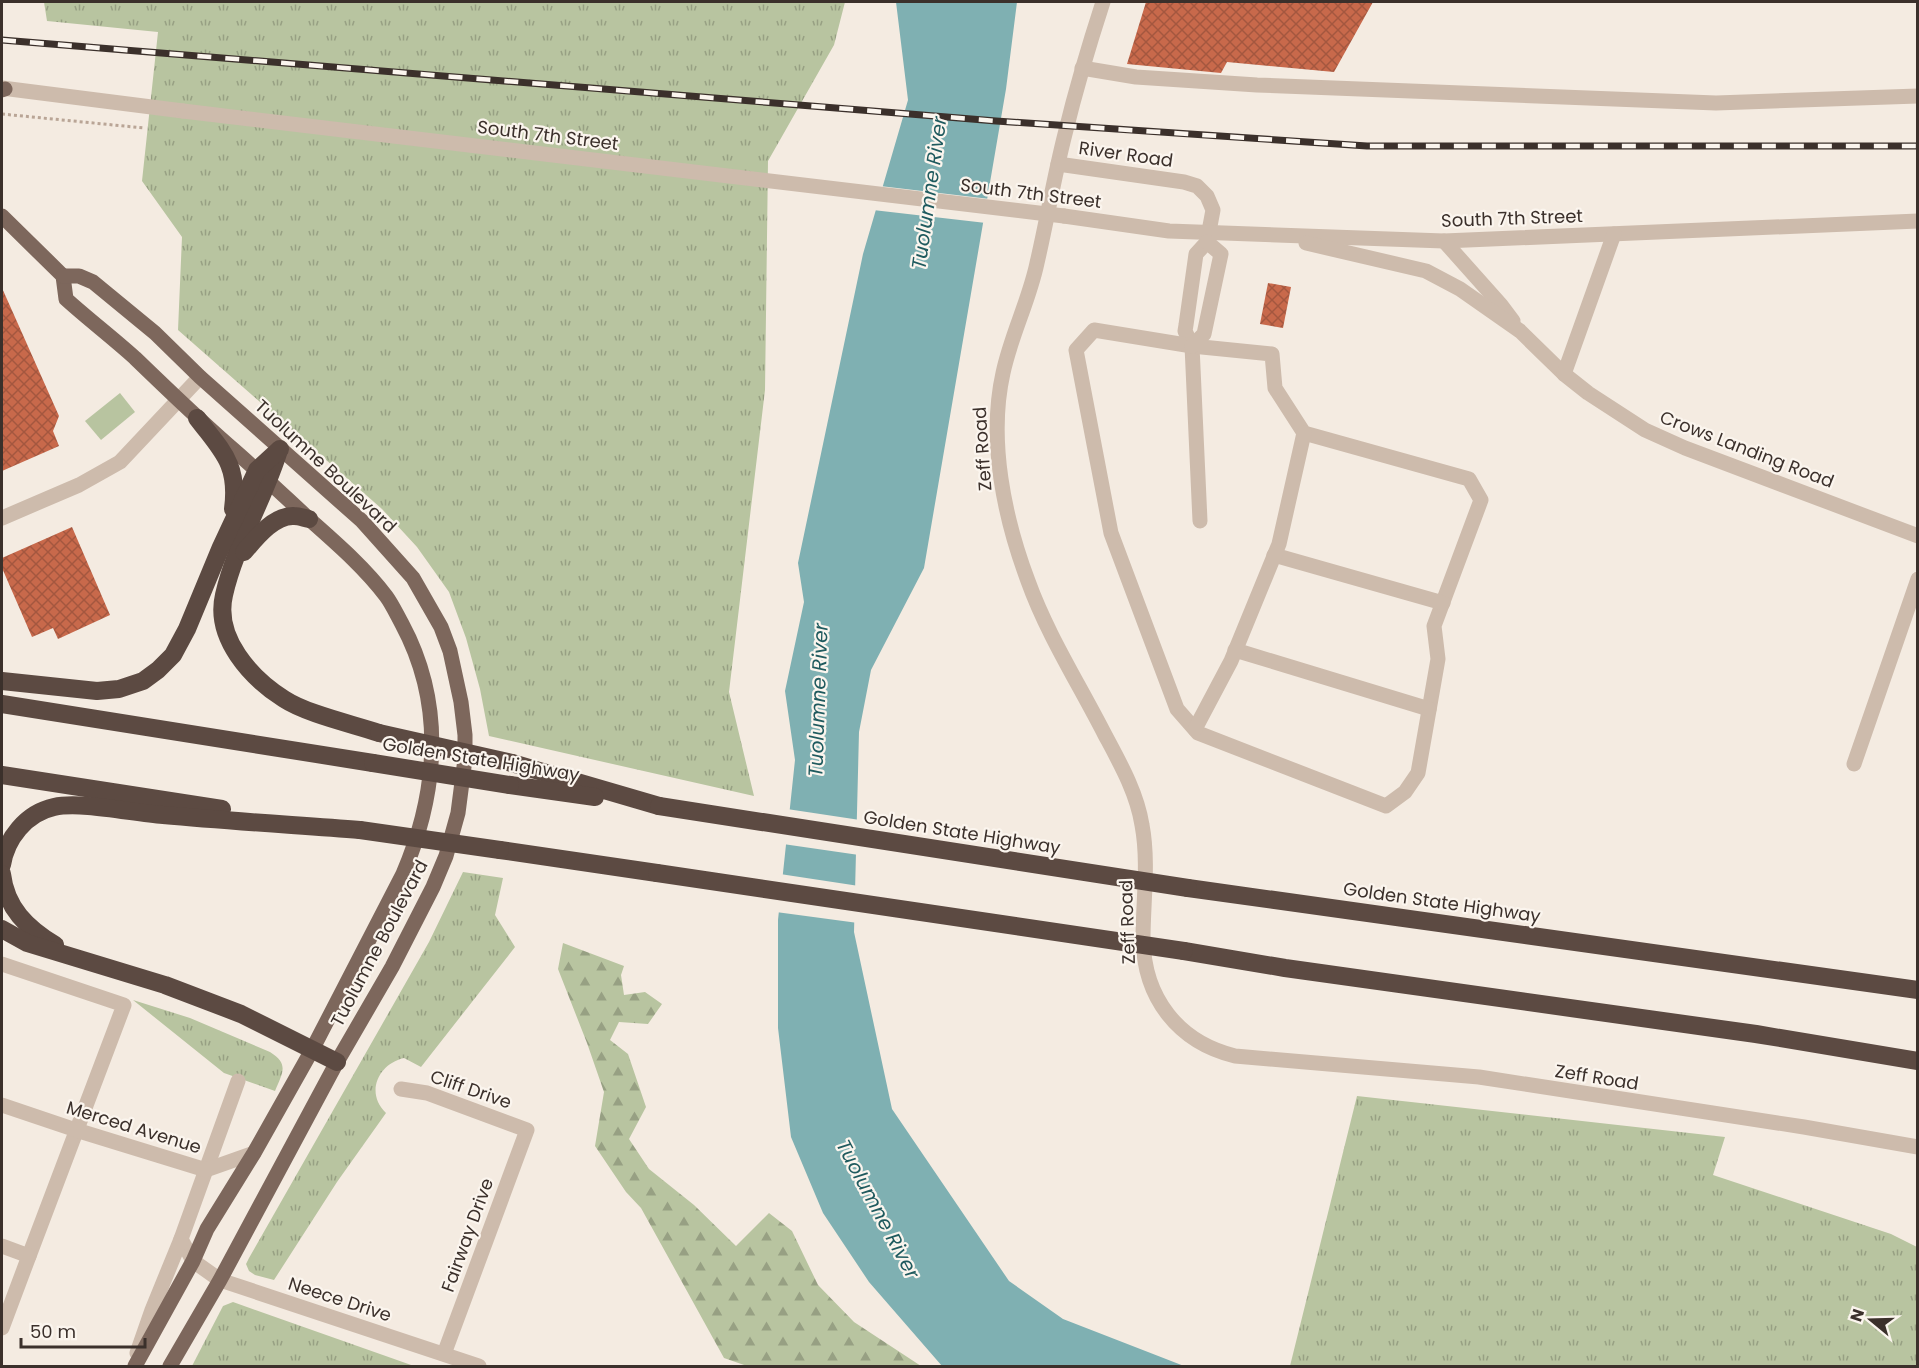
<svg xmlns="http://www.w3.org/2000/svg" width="1919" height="1368" font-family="Poppins,sans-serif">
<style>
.grass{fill:url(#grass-tufts)}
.forest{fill:url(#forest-firs)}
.garden{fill:#b8c4a0}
.water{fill:#7fb0b2}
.pier{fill:#f4ebe1}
.building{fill:url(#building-cross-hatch)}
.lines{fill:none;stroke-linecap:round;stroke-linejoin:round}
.path{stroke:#b9a596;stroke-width:3;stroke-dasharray:3 3;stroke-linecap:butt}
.minor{stroke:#cdbbac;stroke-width:15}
.major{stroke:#7d675c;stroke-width:15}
.highway{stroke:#5c4a42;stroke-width:18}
.rail-casing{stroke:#3b302b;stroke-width:7}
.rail{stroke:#fbf5ee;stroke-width:4.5;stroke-dasharray:14;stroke-linecap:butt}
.minor-bridge{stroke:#cdbbac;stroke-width:15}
.highway-bridge{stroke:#5c4a42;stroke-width:18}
.labels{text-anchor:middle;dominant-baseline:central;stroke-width:4.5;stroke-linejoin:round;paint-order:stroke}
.street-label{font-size:18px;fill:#3b302b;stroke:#fbf5ee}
.water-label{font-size:20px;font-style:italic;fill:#1f5a5e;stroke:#fbf5ee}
</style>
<defs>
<pattern id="grass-tufts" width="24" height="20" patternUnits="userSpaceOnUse" patternTransform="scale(1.5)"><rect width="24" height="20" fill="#b8c4a0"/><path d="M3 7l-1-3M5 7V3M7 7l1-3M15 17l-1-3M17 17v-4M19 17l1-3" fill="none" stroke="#97a083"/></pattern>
<pattern id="forest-firs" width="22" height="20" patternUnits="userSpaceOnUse" patternTransform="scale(1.5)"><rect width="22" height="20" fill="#b8c4a0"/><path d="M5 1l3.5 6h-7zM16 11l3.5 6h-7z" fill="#97a083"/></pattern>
<pattern id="building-cross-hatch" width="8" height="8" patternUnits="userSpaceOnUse" patternTransform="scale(1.5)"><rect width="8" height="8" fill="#c8694b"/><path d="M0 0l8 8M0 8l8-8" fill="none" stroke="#a4573f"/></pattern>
</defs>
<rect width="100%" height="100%" fill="#f4ebe1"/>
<g class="grass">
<path d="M 44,2 L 845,2 L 834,45 L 768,161 L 765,390 L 729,692 L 754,796 L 489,736 L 480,689 L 466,638 L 449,592 L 417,547 L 382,509 L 178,330 L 182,237 L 142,181 L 158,32 L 47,21 Z"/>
<path d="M 463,872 L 503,878 L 495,915 L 515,947 L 421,1067 L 404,1058 C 378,1064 365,1093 386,1113 L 337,1182 L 274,1280 L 255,1275 L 249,1271 L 246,1264 L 249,1258 L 429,942 Z"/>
<path d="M 133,1000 L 190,1018 L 270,1052 C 289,1064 283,1072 275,1091 L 224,1073 Z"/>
<path d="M 1357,1096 L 1725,1137 L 1713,1175 L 1891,1234 L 1917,1247 L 1917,1366 L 1290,1366 Z"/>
<path d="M 233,1302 L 414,1366 L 192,1366 L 223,1306 Z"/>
</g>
<path class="forest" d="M 563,943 L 624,966 L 621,975 L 624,995 L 645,992 L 662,1004 L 648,1024 L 619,1022 L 610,1040 L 628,1054 L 646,1107 L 629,1139 L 649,1169 L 694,1205 L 736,1246 L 769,1213 L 792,1231 L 818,1285 L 854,1322 L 921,1366 L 747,1366 L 724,1358 L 641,1208 L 626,1192 L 595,1146 L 604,1092 L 587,1043 L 558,969 Z"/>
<path class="garden" d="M 120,393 L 135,412 L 101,440 L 85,421 Z"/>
<path class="water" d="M 896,2 L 1017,2 L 1006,89 L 924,568 L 871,670 L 859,732 L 854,932 L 892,1109 L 1009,1281 L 1063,1319 L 1184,1366 L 942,1366 L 869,1282 L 823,1213 L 791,1137 L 778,1028 L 778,920 L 795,760 L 785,691 L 804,602 L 798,563 L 863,254 L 908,100 Z"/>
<g class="pier">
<path d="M 880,186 L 990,199 L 986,223 L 873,210 Z"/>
<path d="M 787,809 L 860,820 L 859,855 L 783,844 Z"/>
<path d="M 780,874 L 859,886 L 858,923 L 776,912 Z"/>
</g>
<g class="building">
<path d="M 1146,2 L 1373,2 L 1334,72 L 1227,62 L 1221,73 L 1127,64 Z"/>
<path d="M 1268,283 L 1291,287 L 1283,328 L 1260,324 Z"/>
<path d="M 2,288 L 59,416 L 53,431 L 59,446 L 2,471 Z"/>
<path d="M 72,527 L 110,615 L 58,639 L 53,628 L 32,637 L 2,568 L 2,558 Z"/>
</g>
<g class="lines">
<path class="path" d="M 2,114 L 144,128"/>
<g class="minor">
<path d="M 1103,2 C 1089,45 1076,89 1065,134 C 1054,177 1047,220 1037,263 C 1029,301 1011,335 1003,373 C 988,440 1004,517 1028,581 C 1047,634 1079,684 1105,735 C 1120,763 1137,793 1142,825 C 1149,862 1143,902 1143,939 C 1144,998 1178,1042 1235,1056 L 1479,1077 L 1804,1127 L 1918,1147"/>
<path d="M 1082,68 L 1136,77 L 1257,85 L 1716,103 L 1918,96"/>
<path d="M 2,88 L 183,111"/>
<path d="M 1058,164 L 1184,182 L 1197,186 L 1207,196 L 1213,210 L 1207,242 L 1196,254 L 1186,325 L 1185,331 L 1192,346 L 1200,521"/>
<path d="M 1064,216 L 1169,231 L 1444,241 L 1918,221"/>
<path d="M 1444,241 L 1501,305 L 1513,321"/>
<path d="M 1306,243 L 1426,271 L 1460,289 L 1520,331 L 1564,374 L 1588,393 L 1645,430 L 1685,448 L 1918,536"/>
<path d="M 1094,330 L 1192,346 L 1272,354 L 1275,388 L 1304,433 L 1469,479 L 1481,500 L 1434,626 L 1438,659 L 1418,773 L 1405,792 L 1386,806 L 1198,733 L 1177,709 L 1111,533 L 1076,350 Z"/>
<path d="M 1192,346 L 1204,334 L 1221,254 L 1207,242"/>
<path d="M 1564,374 L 1614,234"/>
<path d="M 2,518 L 79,485 L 120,462 L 200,377"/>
<path d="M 1274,555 L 1443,603"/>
<path d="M 1235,650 L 1429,709"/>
<path d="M 1195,729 L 1231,661 L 1279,544 L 1304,433"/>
<path d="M 1854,764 L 1918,579"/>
<path d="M 2,964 L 124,1005 L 29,1256"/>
<path d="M 238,1081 L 181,1239 L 193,1261 L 220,1280 L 479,1366"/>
<path d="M 401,1089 L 427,1093 L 527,1130 L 444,1354"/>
<path d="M 2,1105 L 76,1130 L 206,1170 L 254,1153"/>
<path d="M 2,1246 L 29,1256 L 2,1328"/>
<path d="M 137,1353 L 152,1310 L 181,1239"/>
</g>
<g class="major">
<path d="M 2,90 L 5,89"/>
<path d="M 2,216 L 63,276 L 66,299 C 88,319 113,338 135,358 C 166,388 196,417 228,445 C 256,469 282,494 309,519 C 336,543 364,567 386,596 C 392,604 397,615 402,624 C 445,704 438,792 403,874 L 312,1050 L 254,1153 L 207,1229 L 193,1261 L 135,1366"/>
<path d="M 63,276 L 79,276 L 93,282 L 155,333 L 200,377 L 362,521 L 413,578 L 441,627 L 450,651 L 461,702 L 465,735 L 465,759 L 458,813 L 446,856 L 433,887 L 392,967 L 337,1062 L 220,1280 L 170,1366"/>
</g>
<g class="highway">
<path d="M 197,418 C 222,451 239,464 233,509"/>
<path d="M 279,450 C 264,499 235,546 224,595 C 214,638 251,678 284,699 C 307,714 352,724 379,733"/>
<path d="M 244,552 C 256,538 274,515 294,516 C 299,516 304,518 309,519"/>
<path d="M 2,681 L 97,691 L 119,689 L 143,681 L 158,670 L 173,655 L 187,629 L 221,547 L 257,470 L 280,449"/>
<path d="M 2,704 L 373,763"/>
<path d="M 512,763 L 659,806"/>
<path d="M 2,775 L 222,809"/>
<path d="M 510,785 L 595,797"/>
<path d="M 500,850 L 657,873"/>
<path d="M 2,865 C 6,839 26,813 54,807 C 81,801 133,813 163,815 C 229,821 295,825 360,830"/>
<path d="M 2,874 C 6,908 27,928 55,945"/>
<path d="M 1188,888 L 1918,990"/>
<path d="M 2,929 L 27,943 L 165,985 L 241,1014 L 337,1062"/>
<path d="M 1184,951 L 1285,968 L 1756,1034 L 1918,1061"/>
</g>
<g class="rail-casing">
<path id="rail" d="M 2,40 L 996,121 L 1367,146 L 1918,146"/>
</g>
<use href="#rail" class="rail"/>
<path class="minor-bridge" d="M 183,111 L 1064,216"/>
<g class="highway-bridge">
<path d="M 379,733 L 512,763"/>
<path d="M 373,763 L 510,785"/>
<path d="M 659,806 L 1188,888"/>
<path d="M 360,830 L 500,850"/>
<path d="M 657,873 L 1184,951"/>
</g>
</g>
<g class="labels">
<g class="street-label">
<text transform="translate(548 135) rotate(7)">South 7th Street</text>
<text transform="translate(1126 154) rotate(8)">River Road</text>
<text transform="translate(1031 193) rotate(7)">South 7th Street</text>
<text transform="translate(1512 218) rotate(-2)">South 7th Street</text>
<text transform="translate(982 449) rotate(-94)">Zeff Road</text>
<text transform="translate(1747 449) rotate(21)">Crows Landing Road</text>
<text transform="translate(326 466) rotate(43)">Tuolumne Boulevard</text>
<text transform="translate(481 759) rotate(9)">Golden State Highway</text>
<text transform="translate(962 832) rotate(9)">Golden State Highway</text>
<text transform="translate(1442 902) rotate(8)">Golden State Highway</text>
<text transform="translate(1127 922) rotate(-92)">Zeff Road</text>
<text transform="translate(379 943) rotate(-62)">Tuolumne Boulevard</text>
<text transform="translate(1597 1077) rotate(9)">Zeff Road</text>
<text transform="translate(471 1089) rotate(19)">Cliff Drive</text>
<text transform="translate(134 1127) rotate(17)">Merced Avenue</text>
<text transform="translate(467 1235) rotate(-70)">Fairway Drive</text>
<text transform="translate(340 1299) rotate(18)">Neece Drive</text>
</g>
<g class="water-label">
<text transform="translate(929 193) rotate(-82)">Tuolumne River</text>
<text transform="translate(818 700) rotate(-88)">Tuolumne River</text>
<text transform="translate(878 1209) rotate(62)">Tuolumne River</text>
</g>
</g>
<rect width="1919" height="1368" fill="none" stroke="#3b302b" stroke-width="6"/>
<g transform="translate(1871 1320) rotate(289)" stroke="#fbf5ee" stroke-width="4.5" paint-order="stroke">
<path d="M0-4.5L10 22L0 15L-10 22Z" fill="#3b302b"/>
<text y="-9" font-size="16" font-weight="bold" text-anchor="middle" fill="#3b302b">N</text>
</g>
<path d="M21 1338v9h124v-9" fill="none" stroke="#3b302b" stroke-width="3"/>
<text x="30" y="1338" font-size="18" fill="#3b302b" stroke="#fbf5ee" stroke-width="4.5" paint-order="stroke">50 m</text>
</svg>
